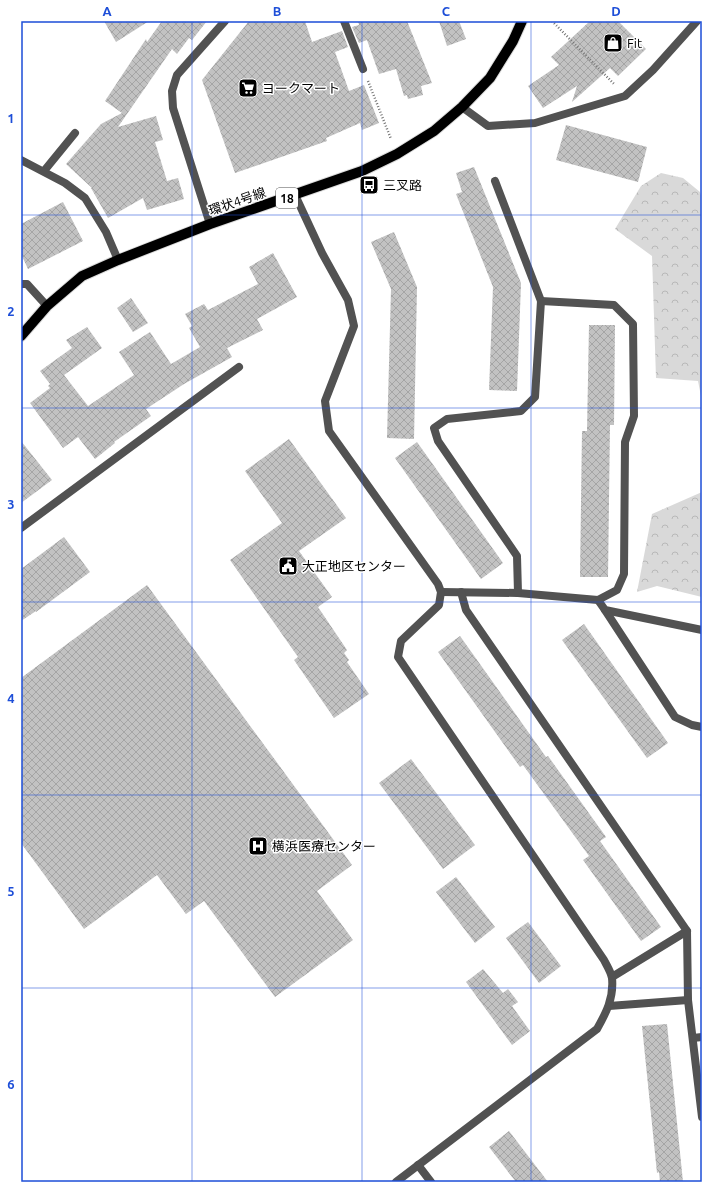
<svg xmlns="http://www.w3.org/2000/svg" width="723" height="1203" font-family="Ubuntu,'Noto Sans JP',sans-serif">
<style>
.forest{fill:url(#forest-crowns)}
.building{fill:url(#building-cross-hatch)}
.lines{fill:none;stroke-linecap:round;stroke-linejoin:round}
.primary-casing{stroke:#dbdbdb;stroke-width:12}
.path{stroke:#747474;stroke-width:2.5;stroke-dasharray:1 2;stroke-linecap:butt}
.lane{stroke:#525252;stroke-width:8}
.street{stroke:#525252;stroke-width:8}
.primary{stroke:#000;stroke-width:10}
.grid{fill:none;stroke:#1d4ed8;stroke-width:1;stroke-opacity:0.55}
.labels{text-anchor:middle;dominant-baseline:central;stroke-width:3;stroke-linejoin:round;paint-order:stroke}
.shield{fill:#fff;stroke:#4c4c4c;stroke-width:1}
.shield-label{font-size:12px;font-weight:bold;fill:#000}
.poi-label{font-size:13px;fill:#000;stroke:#fff;text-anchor:start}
.street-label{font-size:13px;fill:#000;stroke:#fff}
.neatline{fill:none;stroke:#1d4ed8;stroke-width:1.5}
.grid-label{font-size:13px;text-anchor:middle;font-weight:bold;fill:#1d4ed8}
</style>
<defs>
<pattern id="forest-crowns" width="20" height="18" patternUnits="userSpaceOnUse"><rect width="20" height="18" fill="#d9d9d9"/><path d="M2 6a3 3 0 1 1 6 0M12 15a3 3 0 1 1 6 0" fill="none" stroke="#b8b8b8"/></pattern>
<pattern id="building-cross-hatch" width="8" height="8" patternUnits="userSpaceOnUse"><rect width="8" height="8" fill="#c2c2c2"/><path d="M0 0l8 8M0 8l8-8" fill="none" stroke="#a5a5a5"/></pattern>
</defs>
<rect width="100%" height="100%" fill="#fff"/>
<g class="forest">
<path d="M 661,173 L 683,178 L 700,192 L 702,199 L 702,401 L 698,381 L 656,378 L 652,256 L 615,229 L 641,186 Z"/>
<path d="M 702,492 L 702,597 L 657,586 L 637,592 L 652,514 Z"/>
</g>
<g class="building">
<path d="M 104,21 L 149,21 L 116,42 Z"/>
<path d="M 162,21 L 207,21 L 192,40 L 189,38 L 177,54 L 172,49 L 118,127 L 156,116 L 163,140 L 155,142 L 167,181 L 178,178 L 184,199 L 147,210 L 143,198 L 108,218 L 91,188 L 92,188 L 66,164 L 101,124 L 122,113 L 105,101 L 146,39 L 147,42 Z"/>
<path d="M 249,21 L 305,21 L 312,42 L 342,31 L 348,47 L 335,52 L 349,91 L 364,85 L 379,123 L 362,130 L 360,123 L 326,138 L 327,141 L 235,173 L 202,80 Z"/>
<path d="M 358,21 L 407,21 L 432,83 L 421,86 L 423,95 L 408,99 L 407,95 L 404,96 L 396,69 L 379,74 L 367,40 L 359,43 L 352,27 L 359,25 Z"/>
<path d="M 439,21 L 459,21 L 466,39 L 447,46 Z"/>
<path d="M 590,21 L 618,21 L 646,49 L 618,76 L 610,68 L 572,102 L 577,86 L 543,108 L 528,86 L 559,65 L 551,57 Z"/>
<path d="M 566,125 L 647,147 L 638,182 L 556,160 Z"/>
<path d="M 474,167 L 521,283 L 517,391 L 489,390 L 493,287 L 456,194 L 462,192 L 456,173 Z"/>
<path d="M 63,202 L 83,241 L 28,269 L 21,254 L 21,224 Z"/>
<path d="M 394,232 L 417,287 L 414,439 L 387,438 L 391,289 L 371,242 Z"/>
<path d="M 273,253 L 297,297 L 257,319 L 263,330 L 227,348 L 232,357 L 184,384 L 146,409 L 151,416 L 114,442 L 115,443 L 95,459 L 78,437 L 63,448 L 30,403 L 50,388 L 48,386 L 50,384 L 40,371 L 72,348 L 66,340 L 87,327 L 102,348 L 64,375 L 88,406 L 134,375 L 119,352 L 150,332 L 171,364 L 200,347 L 189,328 L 192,326 L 185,314 L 204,304 L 208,310 L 258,284 L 249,267 Z"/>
<path d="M 131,298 L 148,323 L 133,332 L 117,308 Z"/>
<path d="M 589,325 L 615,325 L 614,425 L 610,425 L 608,577 L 580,577 L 582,431 L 587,431 Z"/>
<path d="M 289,439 L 346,518 L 299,551 L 332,597 L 318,607 L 347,650 L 344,653 L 349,660 L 347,662 L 369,694 L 334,718 L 294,660 L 298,657 L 230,560 L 282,523 L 245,471 Z"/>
<path d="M 21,441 L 52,480 L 21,503 Z"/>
<path d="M 417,442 L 503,563 L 481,579 L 395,458 Z"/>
<path d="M 64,537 L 90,572 L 36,612 L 36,611 L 21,621 L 21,569 Z"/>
<path d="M 147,585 L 352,865 L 317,891 L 353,940 L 275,997 L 204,901 L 186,914 L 157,875 L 84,929 L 21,843 L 21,678 Z"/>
<path d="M 584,624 L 668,743 L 647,758 L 562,640 Z"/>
<path d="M 460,636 L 546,757 L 548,756 L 606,837 L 600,841 L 661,927 L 641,941 L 583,860 L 589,856 L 523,765 L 520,767 L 438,652 Z"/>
<path d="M 411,759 L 475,845 L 443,869 L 379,783 Z"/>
<path d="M 456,877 L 495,927 L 475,943 L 436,892 Z"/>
<path d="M 528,922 L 561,966 L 539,983 L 506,938 Z"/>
<path d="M 483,969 L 503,993 L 508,989 L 518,1002 L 512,1006 L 530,1031 L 512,1045 L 466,982 Z"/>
<path d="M 667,1024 L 683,1182 L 660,1182 L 659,1172 L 657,1173 L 642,1026 Z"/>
<path d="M 509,1131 L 548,1182 L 516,1182 L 489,1147 Z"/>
</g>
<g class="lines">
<g class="primary-casing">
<path id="primary" d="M 21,336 L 47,306 L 82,276 L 118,260 L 210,224 L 362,171 L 397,154 L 434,131 L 462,107 L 490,78 L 513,41 L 522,21"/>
</g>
<g class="path">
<path d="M 552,21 L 615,85"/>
<path d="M 368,81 L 391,139"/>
</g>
<g class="lane">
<path d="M 344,21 L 363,69"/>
<path d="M 44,171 L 75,133"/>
<path d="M 495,181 L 541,301"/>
<path d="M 441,592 L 518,593 L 598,600 L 605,610 L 702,630"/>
<path d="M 461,592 L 466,610 L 687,931"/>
<path d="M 518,593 L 517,556 L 438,441 L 434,428 L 447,419 L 521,411 L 535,397 L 541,301 L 614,305 L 633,324 L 634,416 L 625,442 L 624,574 L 617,590 L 598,600"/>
<path d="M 605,610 L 675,717 L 692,725 L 702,727"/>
<path d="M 612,977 L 687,931 L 688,1000 L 702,1117"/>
<path d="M 609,1006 L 688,1000"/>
<path d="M 693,1038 L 702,1037"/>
<path d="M 418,1165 L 431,1182"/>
</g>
<g class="street">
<path d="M 462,107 L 488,126 L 535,123 L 625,96 L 653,70 L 697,21"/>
<path d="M 21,160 L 65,183 L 85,198 L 106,232 L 118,260"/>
<path d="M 295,195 L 322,253 L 348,300 L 354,326 L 325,401 L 329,431 L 438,584 L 441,592 L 439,605 L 401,641 L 398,657 L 604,960 C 607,966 611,972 612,978 C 614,998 606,1013 597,1029 L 396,1182"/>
<path d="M 210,224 L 173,108 L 172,91 L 177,75 L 225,21"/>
<path d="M 21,284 L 27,284 L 47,306"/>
<path d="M 21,528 L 239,367"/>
</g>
<use href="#primary" class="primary"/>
</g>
<path class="grid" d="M 192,21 L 192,1182M 362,21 L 362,1182M 531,21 L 531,1182M 21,215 L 702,215M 21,408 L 702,408M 21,602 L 702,602M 21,795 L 702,795M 21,988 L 702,988"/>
<defs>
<g id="shop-square" transform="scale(1)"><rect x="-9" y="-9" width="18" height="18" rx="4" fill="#000" stroke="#fff"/><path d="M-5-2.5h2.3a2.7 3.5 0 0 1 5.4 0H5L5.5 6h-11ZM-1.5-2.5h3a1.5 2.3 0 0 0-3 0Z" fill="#fff"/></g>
<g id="supermarket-square" transform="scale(1)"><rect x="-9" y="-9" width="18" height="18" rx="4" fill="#000" stroke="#fff"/><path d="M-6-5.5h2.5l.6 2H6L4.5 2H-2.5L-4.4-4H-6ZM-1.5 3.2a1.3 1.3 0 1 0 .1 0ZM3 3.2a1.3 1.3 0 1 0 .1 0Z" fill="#fff"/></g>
<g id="bus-square" transform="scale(1)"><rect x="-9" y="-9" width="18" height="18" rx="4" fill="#000" stroke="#fff"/><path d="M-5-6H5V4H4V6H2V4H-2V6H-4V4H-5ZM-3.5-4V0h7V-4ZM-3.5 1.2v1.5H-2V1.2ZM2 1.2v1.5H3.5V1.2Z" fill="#fff"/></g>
<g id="civic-square" transform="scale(1)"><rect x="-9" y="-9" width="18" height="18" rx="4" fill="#000" stroke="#fff"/><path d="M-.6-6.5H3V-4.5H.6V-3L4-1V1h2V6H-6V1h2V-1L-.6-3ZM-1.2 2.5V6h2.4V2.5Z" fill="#fff"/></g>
<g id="hospital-square" transform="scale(1)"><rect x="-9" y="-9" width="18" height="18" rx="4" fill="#000" stroke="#fff"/><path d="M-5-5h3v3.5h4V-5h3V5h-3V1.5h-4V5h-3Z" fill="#fff"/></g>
</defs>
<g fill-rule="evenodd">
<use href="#shop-square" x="613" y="43"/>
<use href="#supermarket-square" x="248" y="88"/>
<use href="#bus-square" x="369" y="185"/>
<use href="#civic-square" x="288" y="566"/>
<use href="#hospital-square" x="258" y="846"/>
</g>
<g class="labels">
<rect class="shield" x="276" y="188" width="22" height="20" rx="3"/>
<g class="shield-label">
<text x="287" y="198">18</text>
</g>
<g class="poi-label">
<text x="627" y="43">Fit</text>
<text x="262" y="88">ヨークマート</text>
<text x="383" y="185">三叉路</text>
<text x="302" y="566">大正地区センター</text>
<text x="272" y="846">横浜医療センター</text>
</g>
<g class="street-label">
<text transform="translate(237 201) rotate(-19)">環状4号線</text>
</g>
</g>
<rect width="723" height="1203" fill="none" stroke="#ffffff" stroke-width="44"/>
<rect x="22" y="22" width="679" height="1159" class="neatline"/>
<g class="grid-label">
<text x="107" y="16">A</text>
<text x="277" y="16">B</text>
<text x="446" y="16">C</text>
<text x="616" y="16">D</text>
<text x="11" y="123">1</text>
<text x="11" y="316">2</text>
<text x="11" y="509">3</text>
<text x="11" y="703">4</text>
<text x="11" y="896">5</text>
<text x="11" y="1089">6</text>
</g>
</svg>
